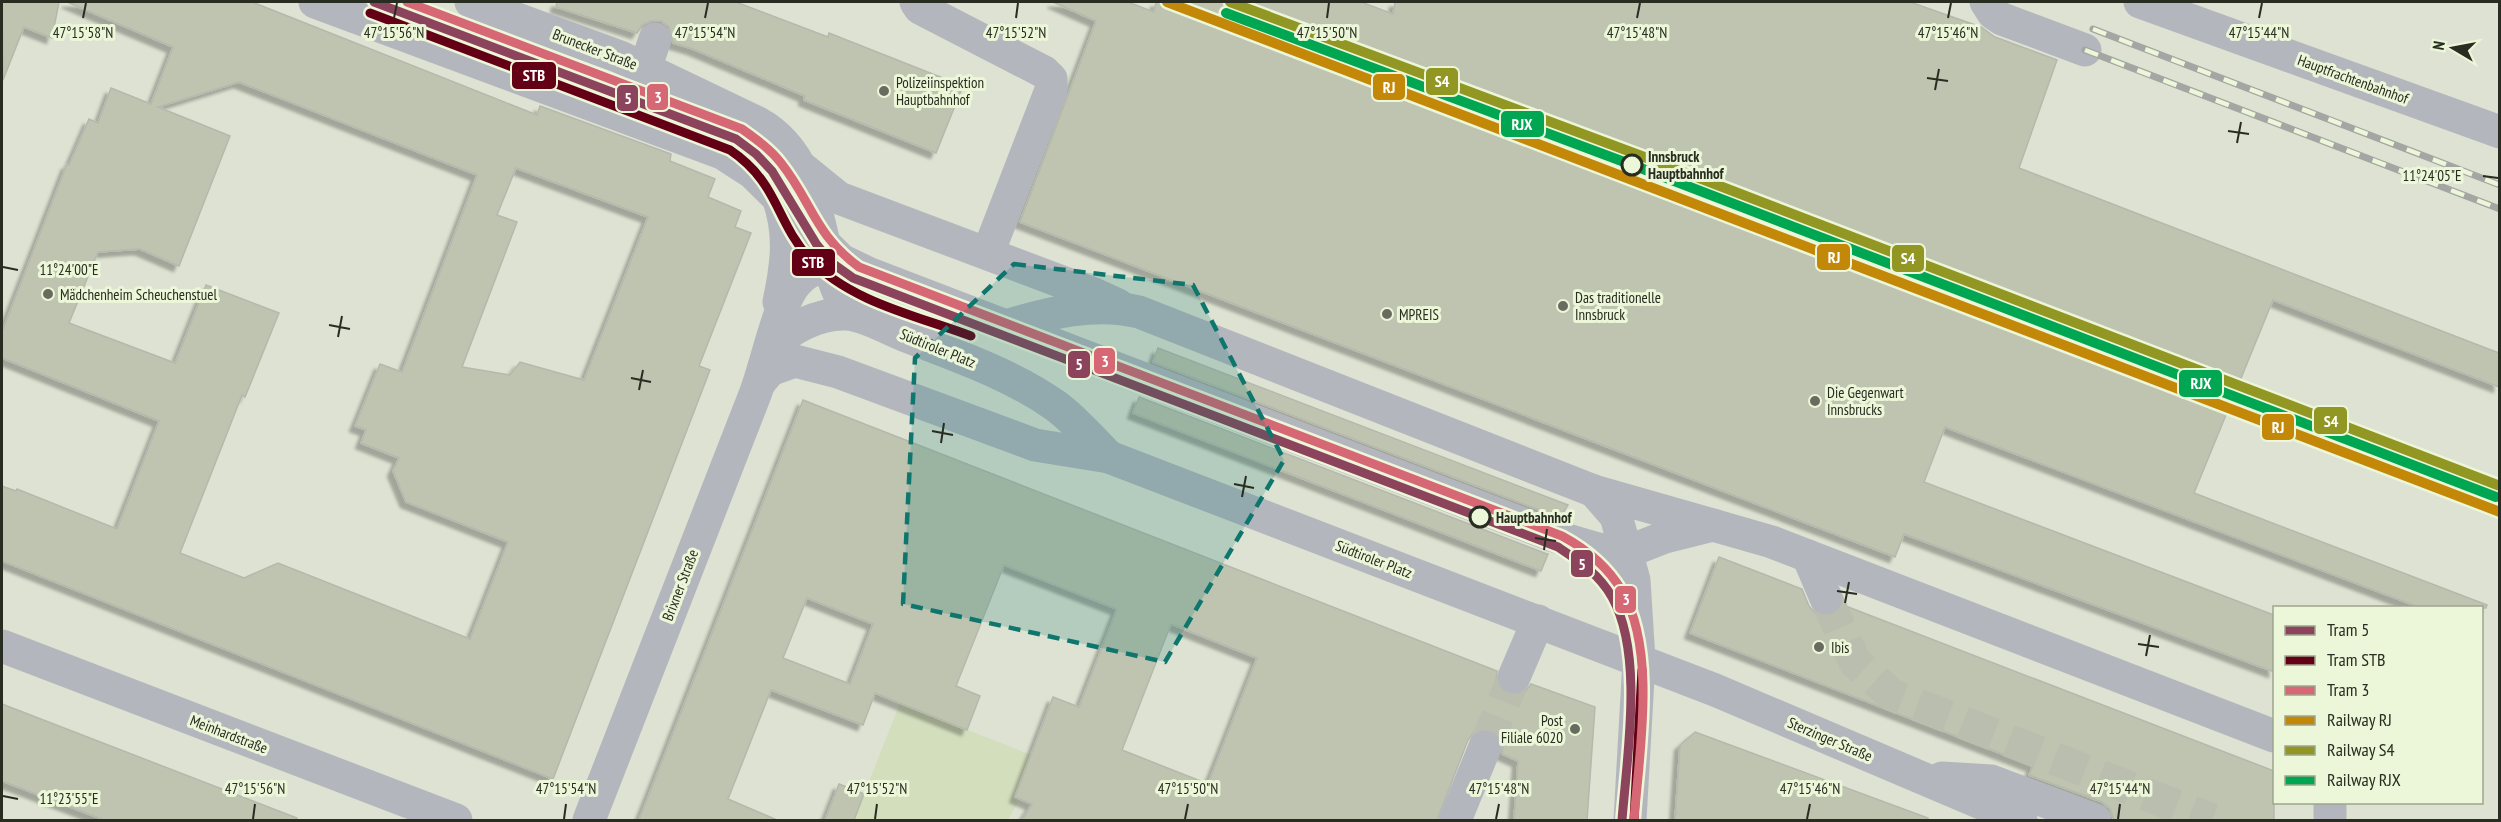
<svg xmlns="http://www.w3.org/2000/svg" width="2501" height="822" font-family="'PT Sans Narrow',sans-serif">
<style>
.grass{fill:#d3debd}
.building{fill:#bec4b0;stroke:#b5b9ad;stroke-width:1.5;fill-rule:evenodd;filter:url(#shadow)}
.lines{fill:none;stroke-linecap:round;stroke-linejoin:round}
.minor-tunnel{stroke:#b9beaf;stroke-width:33;stroke-dasharray:33 16;stroke-linecap:butt}
.minor{stroke:#b3b7bd;stroke-width:33}
.rail-casing{stroke:#a3a6a3;stroke-width:7}
.rail{stroke:#ecf6d8;stroke-width:4.5;stroke-dasharray:14;stroke-linecap:butt}
.rail-1-casing{stroke:#ecf6d8;stroke-width:15}
.rail-2-casing{stroke:#ecf6d8;stroke-width:15}
.rail-3-casing{stroke:#ecf6d8;stroke-width:15}
.rail-1{stroke:#c38808;stroke-width:10}
.rail-2{stroke:#919722;stroke-width:10}
.rail-3{stroke:#00a651;stroke-width:10}
.tram-1-casing{stroke:#ecf6d8;stroke-width:14}
.tram-2-casing{stroke:#ecf6d8;stroke-width:14}
.tram-3-casing{stroke:#ecf6d8;stroke-width:14}
.tram-1{stroke:#8b445b;stroke-width:9}
.tram-2{stroke:#630016;stroke-width:9}
.tram-3{stroke:#d66775;stroke-width:9}
.marked{fill:#0f766e;fill-opacity:0.2;stroke:#0f766e;stroke-width:4.5;stroke-dasharray:12 8;stroke-linejoin:round}
.ticks{fill:none;stroke:#282c21;stroke-width:2}
.poi-dot{fill:#676c5f;stroke:#ecf6d8;stroke-width:2}
.stop-dot{fill:#ecf6d8;stroke:#282c21;stroke-width:3}
.labels{text-anchor:middle;dominant-baseline:central;stroke-width:6;stroke-linejoin:round;paint-order:stroke}
.street-label{font-size:15px;fill:#282c21;stroke:#ecf6d8}
.poi-label{font-size:15px;fill:#282c21;stroke:#ecf6d8;text-anchor:start}
.stop-label{font-size:15px;font-weight:bold;fill:#282c21;stroke:#ecf6d8;text-anchor:start}
.ticks-label{font-size:15px;text-anchor:middle;fill:#282c21;stroke:#ecf6d8;stroke-width:6;stroke-linejoin:round;paint-order:stroke}
.line-badge{stroke:#ecf6d8;stroke-width:2}
.badge-label{font-size:16px;text-anchor:middle;font-weight:bold;fill:#fff}
</style>
<defs>
<filter id="shadow"><feDropShadow dx="-5.5" dy="5.5" stdDeviation="1.5" flood-color="#0004"/></filter>
</defs>
<rect width="100%" height="100%" fill="#dde2d2"/>
<path class="grass" d="M 900,703 L 1031,755 L 1015,797 L 1018,802 L 1008,820 L 854,820 Z"/>
<g class="building">
<path d="M 2,2 L 59,2 L 52,38 L 24,27 L 3,80 Z"/>
<path d="M 67,2 L 252,2 L 537,115 L 540,106 L 671,154 L 670,161 L 715,179 L 708,197 L 741,211 L 735,227 L 751,233 L 699,366 L 710,370 L 553,779 L 2,561 L 2,486 L 16,491 L 17,489 L 117,529 L 159,421 L 2,358 L 2,332 L 67,164 L 69,165 L 89,119 L 98,123 L 111,88 L 151,104 L 173,47 ZM 239,82 L 477,175 L 402,372 L 380,364 L 355,426 L 366,430 L 361,443 L 399,458 L 393,471 L 406,502 L 508,542 L 470,639 L 278,563 L 244,578 L 180,553 L 242,395 L 245,397 L 279,313 L 206,285 L 175,363 L 69,323 L 98,252 L 140,249 L 179,266 L 230,136 L 158,107 ZM 516,168 L 648,217 L 584,380 L 520,362 L 510,375 L 462,367 L 517,222 L 497,215 Z"/>
<path d="M 557,2 L 736,2 L 828,37 L 829,33 L 963,86 L 936,153 L 804,100 L 805,96 L 693,49 L 673,43 L 669,27 L 661,21 L 651,21 L 642,25 L 637,33 L 556,7 Z"/>
<path d="M 1053,2 L 1128,2 L 1154,12 L 1156,2 L 1361,2 L 1393,14 L 1395,2 L 1910,2 L 1981,27 L 1995,37 L 2057,60 L 2019,168 L 2499,353 L 2499,387 L 2273,300 L 2194,493 L 2487,605 L 2486,608 L 2421,608 L 1945,427 L 1924,482 L 2274,615 L 2274,672 L 1904,534 L 1895,557 L 1020,222 L 1096,21 Z"/>
<path d="M 1158,348 L 1568,505 L 1560,518 L 1153,362 Z"/>
<path d="M 1139,397 L 1547,554 L 1548,554 L 1541,571 L 1133,413 Z"/>
<path d="M 803,400 L 1497,671 L 1496,680 L 1499,688 L 1507,694 L 1517,695 L 1525,692 L 1531,684 L 1595,707 L 1587,820 L 1514,820 L 1518,761 L 1502,754 L 1503,744 L 1499,735 L 1493,730 L 1483,728 L 1474,732 L 1468,740 L 1437,820 L 1022,820 L 1032,804 L 1015,797 L 1053,697 L 1079,707 L 1117,609 L 1004,565 L 956,686 L 980,696 L 967,730 L 875,693 L 863,725 L 771,690 L 728,799 L 777,820 L 639,820 ZM 807,598 L 873,624 L 850,684 L 783,658 ZM 1171,624 L 1257,658 L 1208,784 L 1122,750 Z"/>
<path d="M 1719,557 L 1802,589 L 1809,606 L 1815,613 L 1823,616 L 1834,615 L 1843,605 L 2274,771 L 2274,820 L 2114,820 L 2110,809 L 2102,802 L 2029,775 L 2033,766 L 1690,633 Z"/>
<path d="M 2,704 L 297,818 L 297,820 L 104,820 L 2,781 Z"/>
<path d="M 1695,732 L 1928,818 L 1928,820 L 1675,820 L 1680,745 Z"/>
<path d="M 839,784 L 864,794 L 854,820 L 825,820 Z"/>
</g>
<g class="lines">
<g class="minor-tunnel">
<path d="M 1826,598 L 1855,662 L 1892,695 L 2212,820"/>
<path d="M 1485,747 L 1514,677"/>
</g>
<g class="minor">
<path d="M 315,2 L 722,153 L 753,173 L 841,260 L 870,274 L 1554,536 L 1598,549 L 1627,552 L 1665,537 L 1713,525"/>
<path d="M 471,2 L 620,57 L 758,123 C 810,152 816,213 829,265 C 833,281 841,298 847,313"/>
<path d="M 916,2 L 920,8 L 1044,72 L 1051,79 L 1051,90 L 988,253"/>
<path d="M 1986,2 L 1993,13 L 2002,19 L 2085,50"/>
<path d="M 2140,2 L 2500,132"/>
<path d="M 645,69 L 655,39"/>
<path d="M 802,168 L 839,198 L 1094,294 L 1118,305"/>
<path d="M 778,197 C 791,234 787,264 779,302"/>
<path d="M 1006,326 C 1048,313 1095,301 1139,312 L 1594,491 L 1772,542 L 2274,736"/>
<path d="M 770,349 C 788,329 818,313 846,314 C 862,314 891,330 906,336 C 957,356 1011,374 1056,406 C 1075,420 1092,440 1109,457"/>
<path d="M 760,382 L 770,370 L 795,361 L 838,372 L 1035,445 L 1109,457 L 1715,690 L 2021,820"/>
<path d="M 1594,491 L 1616,516 L 1634,580 L 1639,660 L 1630,820"/>
<path d="M 1808,556 L 1826,598"/>
<path d="M 2,646 L 456,820"/>
<path d="M 1514,677 L 1538,621"/>
<path d="M 1942,778 L 1991,781 L 2095,820"/>
<path d="M 2330,802 L 2330,820"/>
<path d="M 589,820 C 644,679 699,538 754,397 C 766,368 778,302 797,282 C 814,262 836,267 860,272"/>
<path d="M 1455,820 L 1485,747"/>
</g>
<g class="rail-casing">
<g id="rail">
<path d="M 2093,29 L 2500,185"/>
<path d="M 2085,50 L 2500,209"/>
</g>
</g>
<use href="#rail" class="rail"/>
<g class="rail-1-casing">
<path id="rail-1" d="M 1167,2 L 2500,512"/>
</g>
<g class="rail-2-casing">
<path id="rail-2" d="M 1230,2 L 1647,158 L 2500,486"/>
</g>
<g class="rail-3-casing">
<path id="rail-3" d="M 1226,13 L 1643,169 L 2496,497"/>
</g>
<use href="#rail-1" class="rail-1"/>
<use href="#rail-2" class="rail-2"/>
<use href="#rail-3" class="rail-3"/>
<g class="tram-1-casing">
<path id="tram-1" d="M 374,2 L 736,139 L 756,154 L 772,171 L 817,245 L 832,263 L 853,278 L 1558,547 C 1579,561 1599,574 1612,597 C 1644,654 1627,756 1622,820"/>
</g>
<g class="tram-2-casing">
<g id="tram-2">
<path d="M 370,13 L 730,150 C 779,183 775,221 810,259 C 850,302 918,316 971,336"/>
<path d="M 1634,820 L 1642,670"/>
</g>
</g>
<g class="tram-3-casing">
<path id="tram-3" d="M 407,2 L 742,129 C 756,139 770,149 781,163 C 812,202 814,234 859,267 L 1562,536 C 1586,549 1608,567 1622,591 C 1657,651 1639,754 1634,820"/>
</g>
<use href="#tram-1" class="tram-1"/>
<use href="#tram-2" class="tram-2"/>
<use href="#tram-3" class="tram-3"/>
</g>
<path class="marked" d="M 1014,264 L 1193,285 L 1284,460 L 1165,662 L 903,604 L 915,358 Z"/>
<path class="ticks" d="M 83,18 L 86,3M 394,18 L 397,3M 705,18 L 708,3M 1016,18 L 1018,3M 1327,18 L 1329,3M 1637,18 L 1640,3M 1948,18 L 1951,3M 2259,18 L 2262,3M 1927,78 L 1948,81M 1935,90 L 1939,69M 2228,131 L 2249,134M 2237,143 L 2241,122M 2483,176 L 2498,178M 3,267 L 18,270M 329,325 L 350,329M 338,337 L 342,316M 631,378 L 651,382M 639,390 L 643,370M 932,431 L 953,435M 941,443 L 944,423M 1234,484 L 1254,488M 1242,497 L 1246,476M 1535,538 L 1556,541M 1544,550 L 1547,529M 1837,591 L 1857,594M 1845,603 L 1849,582M 2138,644 L 2159,647M 2146,656 L 2150,635M 3,796 L 18,799M 253,819 L 255,804M 564,819 L 566,804M 875,819 L 877,804M 1185,819 L 1188,804M 1496,819 L 1499,804M 1807,819 L 1810,804M 2118,819 L 2120,804"/>
<g class="poi-dot">
<circle cx="884" cy="91" r="6"/>
<circle cx="48" cy="294" r="6"/>
<circle cx="1563" cy="306" r="6"/>
<circle cx="1387" cy="314" r="6"/>
<circle cx="1815" cy="401" r="6"/>
<circle cx="1819" cy="647" r="6"/>
<circle cx="1575" cy="729" r="6"/>
</g>
<g class="stop-dot">
<circle cx="1632" cy="165" r="10"/>
<circle cx="1480" cy="517" r="10"/>
</g>
<g class="labels">
<g class="street-label">
<text transform="translate(595 49) rotate(21)">Brunecker Straße</text>
<text transform="translate(2353 79) rotate(20)">Hauptfrachtenbahnhof</text>
<text transform="translate(938 348) rotate(22)">Südtiroler Platz</text>
<text transform="translate(1374 559) rotate(21)">Südtiroler Platz</text>
<text transform="translate(680 585) rotate(-69)">Brixner Straße</text>
<text transform="translate(229 734) rotate(21)">Meinhardstraße</text>
<text transform="translate(1830 739) rotate(23)">Sterzinger Straße</text>
</g>
<g class="poi-label">
<text x="896" y="82">Polizeiinspektion<tspan x="896" dy="17">Hauptbahnhof</tspan></text>
<text x="60" y="294">Mädchenheim Scheuchenstuel</text>
<text x="1575" y="297">Das traditionelle<tspan x="1575" dy="17">Innsbruck</tspan></text>
<text x="1399" y="314">MPREIS</text>
<text x="1827" y="392">Die Gegenwart<tspan x="1827" dy="17">Innsbrucks</tspan></text>
<text x="1831" y="647">Ibis</text>
<text x="1563" y="720" text-anchor="end">Post<tspan x="1563" dy="17">Filiale 6020</tspan></text>
</g>
<g class="stop-label">
<text x="1648" y="156">Innsbruck<tspan x="1648" dy="17">Hauptbahnhof</tspan></text>
<text x="1496" y="517">Hauptbahnhof</text>
</g>
</g>
<g class="ticks-label">
<text x="394" y="38">47°15'56"N</text>
<text x="705" y="38">47°15'54"N</text>
<text x="1016" y="38">47°15'52"N</text>
<text x="1327" y="38">47°15'50"N</text>
<text x="83" y="38">47°15'58"N</text>
<text x="1637" y="38">47°15'48"N</text>
<text x="1948" y="38">47°15'46"N</text>
<text x="2259" y="38">47°15'44"N</text>
<text x="2432" y="181">11°24'05"E</text>
<text x="69" y="275">11°24'00"E</text>
<text x="255" y="794">47°15'56"N</text>
<text x="566" y="794">47°15'54"N</text>
<text x="877" y="794">47°15'52"N</text>
<text x="1188" y="794">47°15'50"N</text>
<text x="1499" y="794">47°15'48"N</text>
<text x="1810" y="794">47°15'46"N</text>
<text x="2120" y="794">47°15'44"N</text>
<text x="69" y="804">11°23'55"E</text>
</g>
<g class="line-badge">
<rect x="511" y="61" width="46" height="29" rx="6" fill="#630016"/>
<rect x="1425" y="67" width="34" height="29" rx="6" fill="#919722"/>
<rect x="1372" y="73" width="34" height="28" rx="6" fill="#c38808"/>
<rect x="646" y="83" width="23" height="28" rx="6" fill="#d66775"/>
<rect x="616" y="84" width="23" height="28" rx="6" fill="#8b445b"/>
<rect x="1500" y="110" width="45" height="28" rx="6" fill="#00a651"/>
<rect x="1816" y="243" width="35" height="28" rx="6" fill="#c38808"/>
<rect x="1891" y="244" width="34" height="29" rx="6" fill="#919722"/>
<rect x="791" y="248" width="45" height="29" rx="6" fill="#630016"/>
<rect x="1093" y="347" width="23" height="28" rx="6" fill="#d66775"/>
<rect x="1067" y="350" width="24" height="29" rx="6" fill="#8b445b"/>
<rect x="2178" y="369" width="45" height="29" rx="6" fill="#00a651"/>
<rect x="2313" y="406" width="35" height="29" rx="6" fill="#919722"/>
<rect x="2261" y="413" width="34" height="28" rx="6" fill="#c38808"/>
<rect x="1570" y="549" width="24" height="29" rx="6" fill="#8b445b"/>
<rect x="1614" y="585" width="23" height="29" rx="6" fill="#d66775"/>
</g>
<g class="badge-label">
<text x="534" y="81">STB</text>
<text x="1442" y="87">S4</text>
<text x="1389" y="93">RJ</text>
<text x="658" y="103">3</text>
<text x="628" y="104">5</text>
<text x="1522" y="130">RJX</text>
<text x="1834" y="263">RJ</text>
<text x="1908" y="264">S4</text>
<text x="813" y="268">STB</text>
<text x="1105" y="367">3</text>
<text x="1079" y="370">5</text>
<text x="2201" y="389">RJX</text>
<text x="2331" y="427">S4</text>
<text x="2278" y="433">RJ</text>
<text x="1582" y="570">5</text>
<text x="1626" y="605">3</text>
</g>
<rect width="2501" height="822" fill="none" stroke="#282c21" stroke-width="6"/>
<rect x="2273" y="606" width="210" height="198" fill="#ecf6d8" stroke="#9ea58f" stroke-width="1.5"/>
<rect x="2285" y="626" width="30" height="9" fill="#8b445b" stroke="#9ea58f" stroke-width="1.5"/>
<text x="2327" y="636" font-size="18" fill="#282c21">Tram 5</text>
<rect x="2285" y="656" width="30" height="9" fill="#630016" stroke="#9ea58f" stroke-width="1.5"/>
<text x="2327" y="666" font-size="18" fill="#282c21">Tram STB</text>
<rect x="2285" y="686" width="30" height="9" fill="#d66775" stroke="#9ea58f" stroke-width="1.5"/>
<text x="2327" y="696" font-size="18" fill="#282c21">Tram 3</text>
<rect x="2285" y="716" width="30" height="9" fill="#c38808" stroke="#9ea58f" stroke-width="1.5"/>
<text x="2327" y="726" font-size="18" fill="#282c21">Railway RJ</text>
<rect x="2285" y="746" width="30" height="9" fill="#919722" stroke="#9ea58f" stroke-width="1.5"/>
<text x="2327" y="756" font-size="18" fill="#282c21">Railway S4</text>
<rect x="2285" y="776" width="30" height="9" fill="#00a651" stroke="#9ea58f" stroke-width="1.5"/>
<text x="2327" y="786" font-size="18" fill="#282c21">Railway RJX</text>
<g transform="translate(2453 48) rotate(280)" stroke="#ecf6d8" stroke-width="4.5" paint-order="stroke">
<path d="M0-4.5L10 22L0 15L-10 22Z" fill="#282c21"/>
<text y="-9" font-size="16" font-weight="bold" text-anchor="middle" fill="#282c21">N</text>
</g>
</svg>
